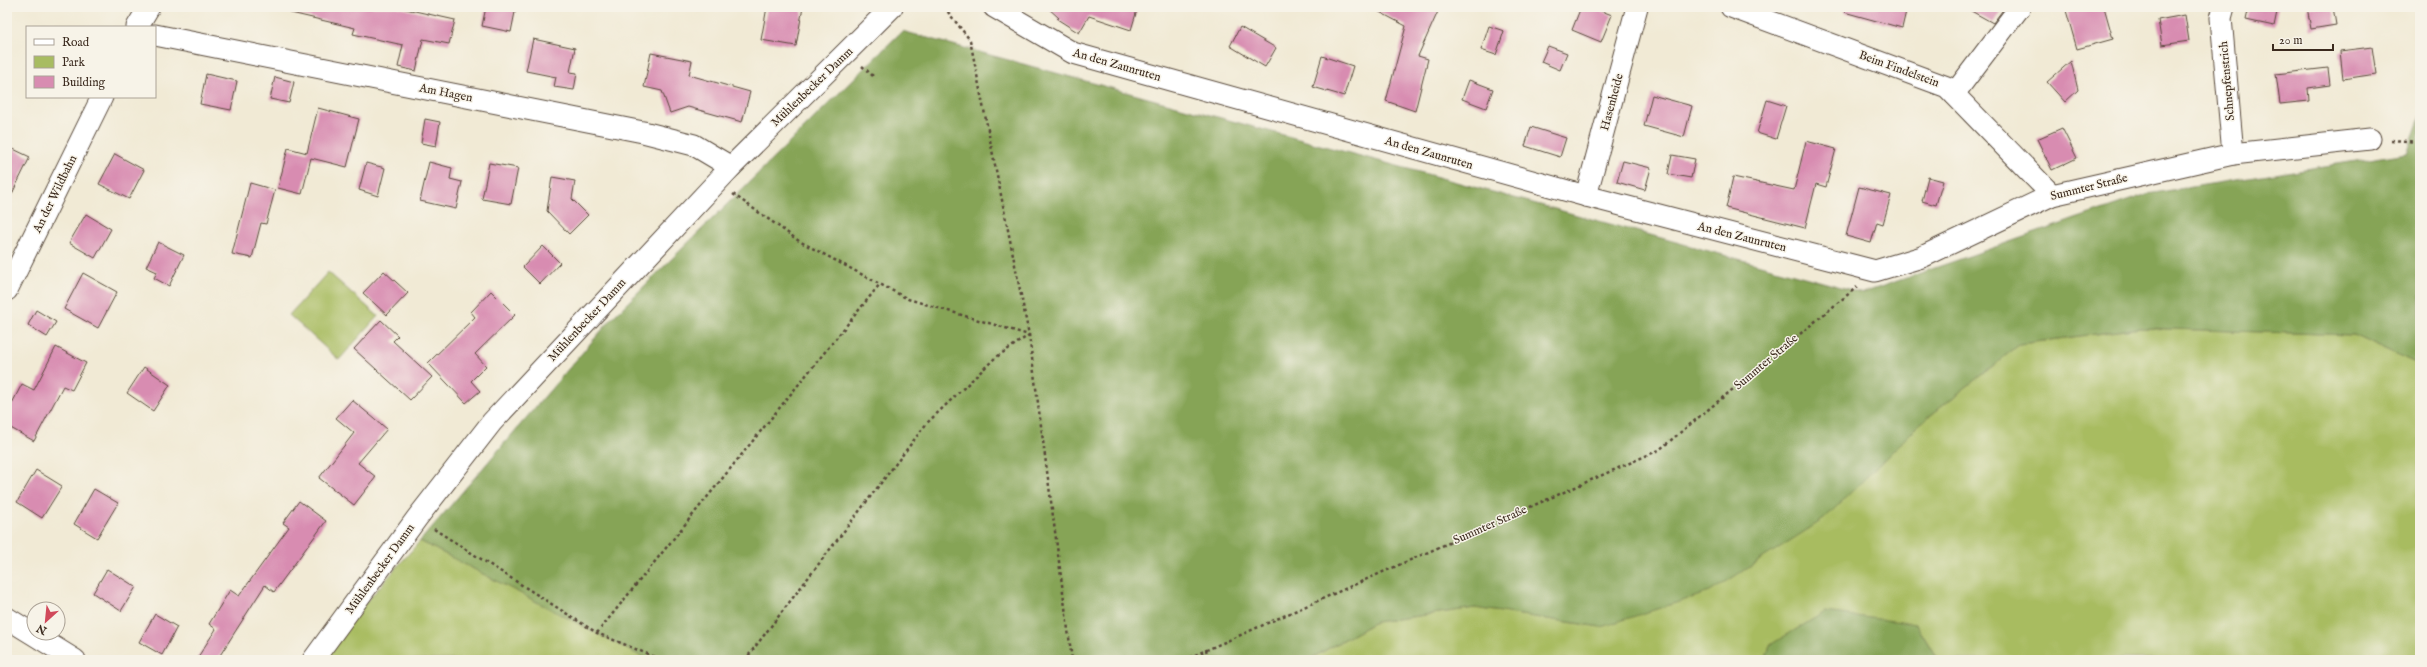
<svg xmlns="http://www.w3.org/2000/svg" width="2427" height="667" font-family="'IM FELL English',serif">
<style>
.green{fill:#a8bc61;stroke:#727340}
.forest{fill:#86a457;stroke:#60673a}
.building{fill:#d88cb1}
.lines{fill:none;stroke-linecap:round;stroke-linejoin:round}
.minor-casing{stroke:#564739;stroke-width:23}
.path{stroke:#564739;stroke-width:2.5;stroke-dasharray:3 3;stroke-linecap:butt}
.minor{stroke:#fff;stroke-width:21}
.labels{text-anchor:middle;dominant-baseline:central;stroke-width:3;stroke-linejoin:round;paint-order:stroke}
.street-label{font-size:12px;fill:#3b2a1e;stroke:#f7f3e8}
</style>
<rect width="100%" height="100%" fill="#f7f3e8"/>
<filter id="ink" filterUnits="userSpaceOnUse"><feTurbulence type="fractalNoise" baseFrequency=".025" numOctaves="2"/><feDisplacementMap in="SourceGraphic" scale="8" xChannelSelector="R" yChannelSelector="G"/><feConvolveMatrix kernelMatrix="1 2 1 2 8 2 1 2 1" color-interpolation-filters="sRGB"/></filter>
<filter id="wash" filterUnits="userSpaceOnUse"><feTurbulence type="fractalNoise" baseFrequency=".012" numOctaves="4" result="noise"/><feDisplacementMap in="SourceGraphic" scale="16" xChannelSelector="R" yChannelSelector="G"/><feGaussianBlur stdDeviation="0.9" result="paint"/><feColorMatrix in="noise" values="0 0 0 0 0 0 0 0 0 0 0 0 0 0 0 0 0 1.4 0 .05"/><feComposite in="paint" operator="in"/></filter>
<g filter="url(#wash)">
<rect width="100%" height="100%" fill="#f1ead5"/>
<g class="green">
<path d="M 328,272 L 378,316 L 339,360 L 289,315 Z"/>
<path d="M 2140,328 L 2354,335 L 2420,365 L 2420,660 L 1938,660 L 1916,624 L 1770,645 L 1765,660 L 1308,660 L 1375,622 L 1475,608 L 1601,627 L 1921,423 L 2020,344 Z"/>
<path d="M 420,541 L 648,660 L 315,660 Z"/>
</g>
<g class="forest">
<path d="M 902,31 L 1863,293 L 2147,194 L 2407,153 L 2420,117 L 2420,365 L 2354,335 L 2140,328 L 2020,344 L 1921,423 L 1824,519 L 1710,592 L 1601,627 L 1475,608 L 1375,622 L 1308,660 L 648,660 L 420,541 L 614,316 Z"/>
<path d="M 1825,612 L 1916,624 L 1938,660 L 1765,660 L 1770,645 Z"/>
</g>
<g id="blocks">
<g class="building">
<path d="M 292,7 L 397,7 L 455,20 L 449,44 L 423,39 L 416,71 L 398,67 L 403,45 L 353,34 L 355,28 L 291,13 Z"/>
<path d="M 486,7 L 516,7 L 511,32 L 482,26 Z"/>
<path d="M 767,7 L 803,7 L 796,46 L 761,40 Z"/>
<path d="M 1047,7 L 1128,7 L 1137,10 L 1131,30 L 1089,16 L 1079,33 L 1057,19 L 1059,18 Z"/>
<path d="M 1370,7 L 1440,7 L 1418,56 L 1428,59 L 1415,111 L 1386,101 L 1406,26 Z"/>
<path d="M 1581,7 L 1591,7 L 1612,15 L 1601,42 L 1572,30 Z"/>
<path d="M 1845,7 L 1907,7 L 1902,28 L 1844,12 Z"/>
<path d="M 1964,7 L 2005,7 L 1993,23 Z"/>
<path d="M 2065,7 L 2104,7 L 2113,39 L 2077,49 Z"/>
<path d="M 2249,7 L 2278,7 L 2274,26 L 2246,20 Z"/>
<path d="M 2307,7 L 2333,7 L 2336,25 L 2311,29 Z"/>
<path d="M 2185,15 L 2189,41 L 2162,45 L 2158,20 Z"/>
<path d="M 1489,26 L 1504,31 L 1496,55 L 1481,50 Z"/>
<path d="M 1240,27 L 1276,48 L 1265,67 L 1230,46 Z"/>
<path d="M 533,39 L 575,48 L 570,72 L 577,73 L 574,90 L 554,87 L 556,77 L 526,71 Z"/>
<path d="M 1548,46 L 1567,53 L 1560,70 L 1541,62 Z"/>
<path d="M 2372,47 L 2376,74 L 2343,79 L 2340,51 Z"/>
<path d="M 651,53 L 692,61 L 689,75 L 750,92 L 742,122 L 688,107 L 670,113 L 662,91 L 644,87 Z"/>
<path d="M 1322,56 L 1353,66 L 1344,96 L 1313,87 Z"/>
<path d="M 2071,61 L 2078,90 L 2065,102 L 2047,82 Z"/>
<path d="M 2328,68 L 2330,85 L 2308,88 L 2309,101 L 2280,104 L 2276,74 Z"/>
<path d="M 206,74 L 237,81 L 231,110 L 200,104 Z"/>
<path d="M 275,77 L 294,82 L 289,103 L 270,99 Z"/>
<path d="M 1469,80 L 1493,89 L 1486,108 L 1462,99 Z"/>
<path d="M 1652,95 L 1692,106 L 1684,137 L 1644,126 Z"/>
<path d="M 1767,100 L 1786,106 L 1776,139 L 1757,133 Z"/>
<path d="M 318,108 L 359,119 L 347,167 L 311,158 L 302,194 L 278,188 L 288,148 L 307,153 Z"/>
<path d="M 425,119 L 440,122 L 436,146 L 421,143 Z"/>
<path d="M 1531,127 L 1566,138 L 1560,157 L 1525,146 Z"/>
<path d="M 2062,128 L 2077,158 L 2052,170 L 2037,139 Z"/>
<path d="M 1806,141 L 1836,149 L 1826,187 L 1816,184 L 1805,228 L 1726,208 L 1733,177 L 1794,190 Z"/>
<path d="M 7,146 L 30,157 L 7,204 Z"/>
<path d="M 115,154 L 144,170 L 129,199 L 99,184 Z"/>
<path d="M 1672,155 L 1695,159 L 1691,178 L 1668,174 Z"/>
<path d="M 1623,161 L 1651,168 L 1645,190 L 1617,182 Z"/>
<path d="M 429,162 L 452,168 L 450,179 L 462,182 L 456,209 L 420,201 Z"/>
<path d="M 366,163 L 385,168 L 378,196 L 359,190 Z"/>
<path d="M 489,163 L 518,168 L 511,204 L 482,199 Z"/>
<path d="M 552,177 L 575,181 L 572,199 L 588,215 L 569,234 L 547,211 Z"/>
<path d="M 1928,177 L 1943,181 L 1936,205 L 1922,201 Z"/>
<path d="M 250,183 L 275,190 L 266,224 L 261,223 L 252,258 L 232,254 Z"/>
<path d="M 1859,187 L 1891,195 L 1883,224 L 1877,222 L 1871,243 L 1846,236 Z"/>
<path d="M 86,214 L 111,229 L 95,258 L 69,243 Z"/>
<path d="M 158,242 L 184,255 L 169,286 L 154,278 L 157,272 L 146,267 Z"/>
<path d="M 543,246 L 560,263 L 540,284 L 523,267 Z"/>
<path d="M 384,271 L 408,293 L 387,315 L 363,293 Z"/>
<path d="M 83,273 L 117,292 L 98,328 L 64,309 Z"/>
<path d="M 491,291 L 515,315 L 475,354 L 486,366 L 471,381 L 480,391 L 466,403 L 428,363 L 475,317 L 471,312 Z"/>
<path d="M 36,310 L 56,322 L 47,337 L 28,325 Z"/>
<path d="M 381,320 L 398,336 L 393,341 L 432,377 L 410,400 L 354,349 Z"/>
<path d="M 56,347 L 86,363 L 72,390 L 63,386 L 34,441 L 7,426 L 7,413 L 22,384 L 34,390 Z"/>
<path d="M 144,367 L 170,385 L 153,411 L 127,393 Z"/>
<path d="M 352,400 L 387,429 L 358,463 L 376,477 L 354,505 L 319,478 L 354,433 L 336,418 Z"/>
<path d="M 36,470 L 62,486 L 42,518 L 17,502 Z"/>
<path d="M 94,489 L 118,503 L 97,538 L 74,524 Z"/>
<path d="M 299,501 L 326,521 L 274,592 L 265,585 L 217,660 L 196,660 L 216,629 L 209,624 L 230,590 L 239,596 L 289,527 L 283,523 Z"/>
<path d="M 107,569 L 136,587 L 121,611 L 93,593 Z"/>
<path d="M 155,614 L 177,627 L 162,655 L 139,642 Z"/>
</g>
</g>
</g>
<g filter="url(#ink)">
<use href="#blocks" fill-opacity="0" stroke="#564739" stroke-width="1"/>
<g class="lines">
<g class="minor-casing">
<g id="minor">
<path d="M 994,7 L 1073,53 L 1586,196 L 1875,271 L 1922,257 L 2052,195 L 2233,154 L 2370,139"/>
<path d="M 1731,7 L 1947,87 L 2052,195"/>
<path d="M 2224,7 L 2221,18 L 2233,154"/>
<path d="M 137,27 L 149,7"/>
<path d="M 155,35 L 643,132 L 694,145 L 731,167"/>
<path d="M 1954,94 L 2020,7"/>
<path d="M 1586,196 L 1637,7"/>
<path d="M 7,290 L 102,97"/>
<path d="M 7,618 L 75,660"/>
<path d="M 313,660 L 417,518 L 492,422 L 731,167 L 892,7"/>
</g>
</g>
<g class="path">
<path d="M 944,7 L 970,40 L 1029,335 L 1072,660"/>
<path d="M 862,66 L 873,76"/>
<path d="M 2391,140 L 2420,142"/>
<path d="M 733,194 L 799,241 L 908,299 L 1029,335 L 995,358 L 927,423 L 745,660"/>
<path d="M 434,529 L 597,633 L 662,660"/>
<path d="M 597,633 L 880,284"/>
<path d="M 1206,649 L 1208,660"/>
<path d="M 1184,660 L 1659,450 L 1857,287"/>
</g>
<use href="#minor" class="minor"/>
</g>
</g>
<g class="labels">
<g class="street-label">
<text transform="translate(1117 65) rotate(16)">An den Zaunruten</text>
<text transform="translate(1899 69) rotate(20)">Beim Findelstein</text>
<text transform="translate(2227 81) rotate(-95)">Schnepfenstrich</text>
<text transform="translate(812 87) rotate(-44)">Mühlenbecker Damm</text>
<text transform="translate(446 93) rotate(11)">Am Hagen</text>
<text transform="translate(1612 102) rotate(-75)">Hasenheide</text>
<text transform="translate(1429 153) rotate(16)">An den Zaunruten</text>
<text transform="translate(2089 187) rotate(-14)">Summter Straße</text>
<text transform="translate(55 194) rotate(-64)">An der Wildbahn</text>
<text transform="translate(1742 237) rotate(14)">An den Zaunruten</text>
<text transform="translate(587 320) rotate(-47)">Mühlenbecker Damm</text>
<text transform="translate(1766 362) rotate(-40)">Summter Straße</text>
<text transform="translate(1490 525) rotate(-24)">Summter Straße</text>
<text transform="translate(380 569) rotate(-54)">Mühlenbecker Damm</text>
</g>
</g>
<rect width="2427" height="667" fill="none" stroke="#f7f3e8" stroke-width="24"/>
<rect x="26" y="26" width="130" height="72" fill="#f7f3e8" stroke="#aca397"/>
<rect x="34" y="39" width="20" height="6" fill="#ffffff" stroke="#aca397"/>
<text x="62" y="46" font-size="12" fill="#3b2a1e">Road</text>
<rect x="34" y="56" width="20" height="12" fill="#a8bc61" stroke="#aca397"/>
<text x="62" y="66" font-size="12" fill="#3b2a1e">Park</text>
<rect x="34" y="76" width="20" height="12" fill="#d88cb1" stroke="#aca397"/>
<text x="62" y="86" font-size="12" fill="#3b2a1e">Building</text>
<g transform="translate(46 621) rotate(207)"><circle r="19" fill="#f7f3e8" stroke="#aca397"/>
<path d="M0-3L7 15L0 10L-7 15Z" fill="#d1495b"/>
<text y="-6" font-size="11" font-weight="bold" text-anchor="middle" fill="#3b2a1e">N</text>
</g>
<path d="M2273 44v6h60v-6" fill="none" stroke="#3b2a1e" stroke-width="2"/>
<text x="2279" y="44" font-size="12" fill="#3b2a1e" stroke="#f7f3e8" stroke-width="3" paint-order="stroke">20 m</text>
</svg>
